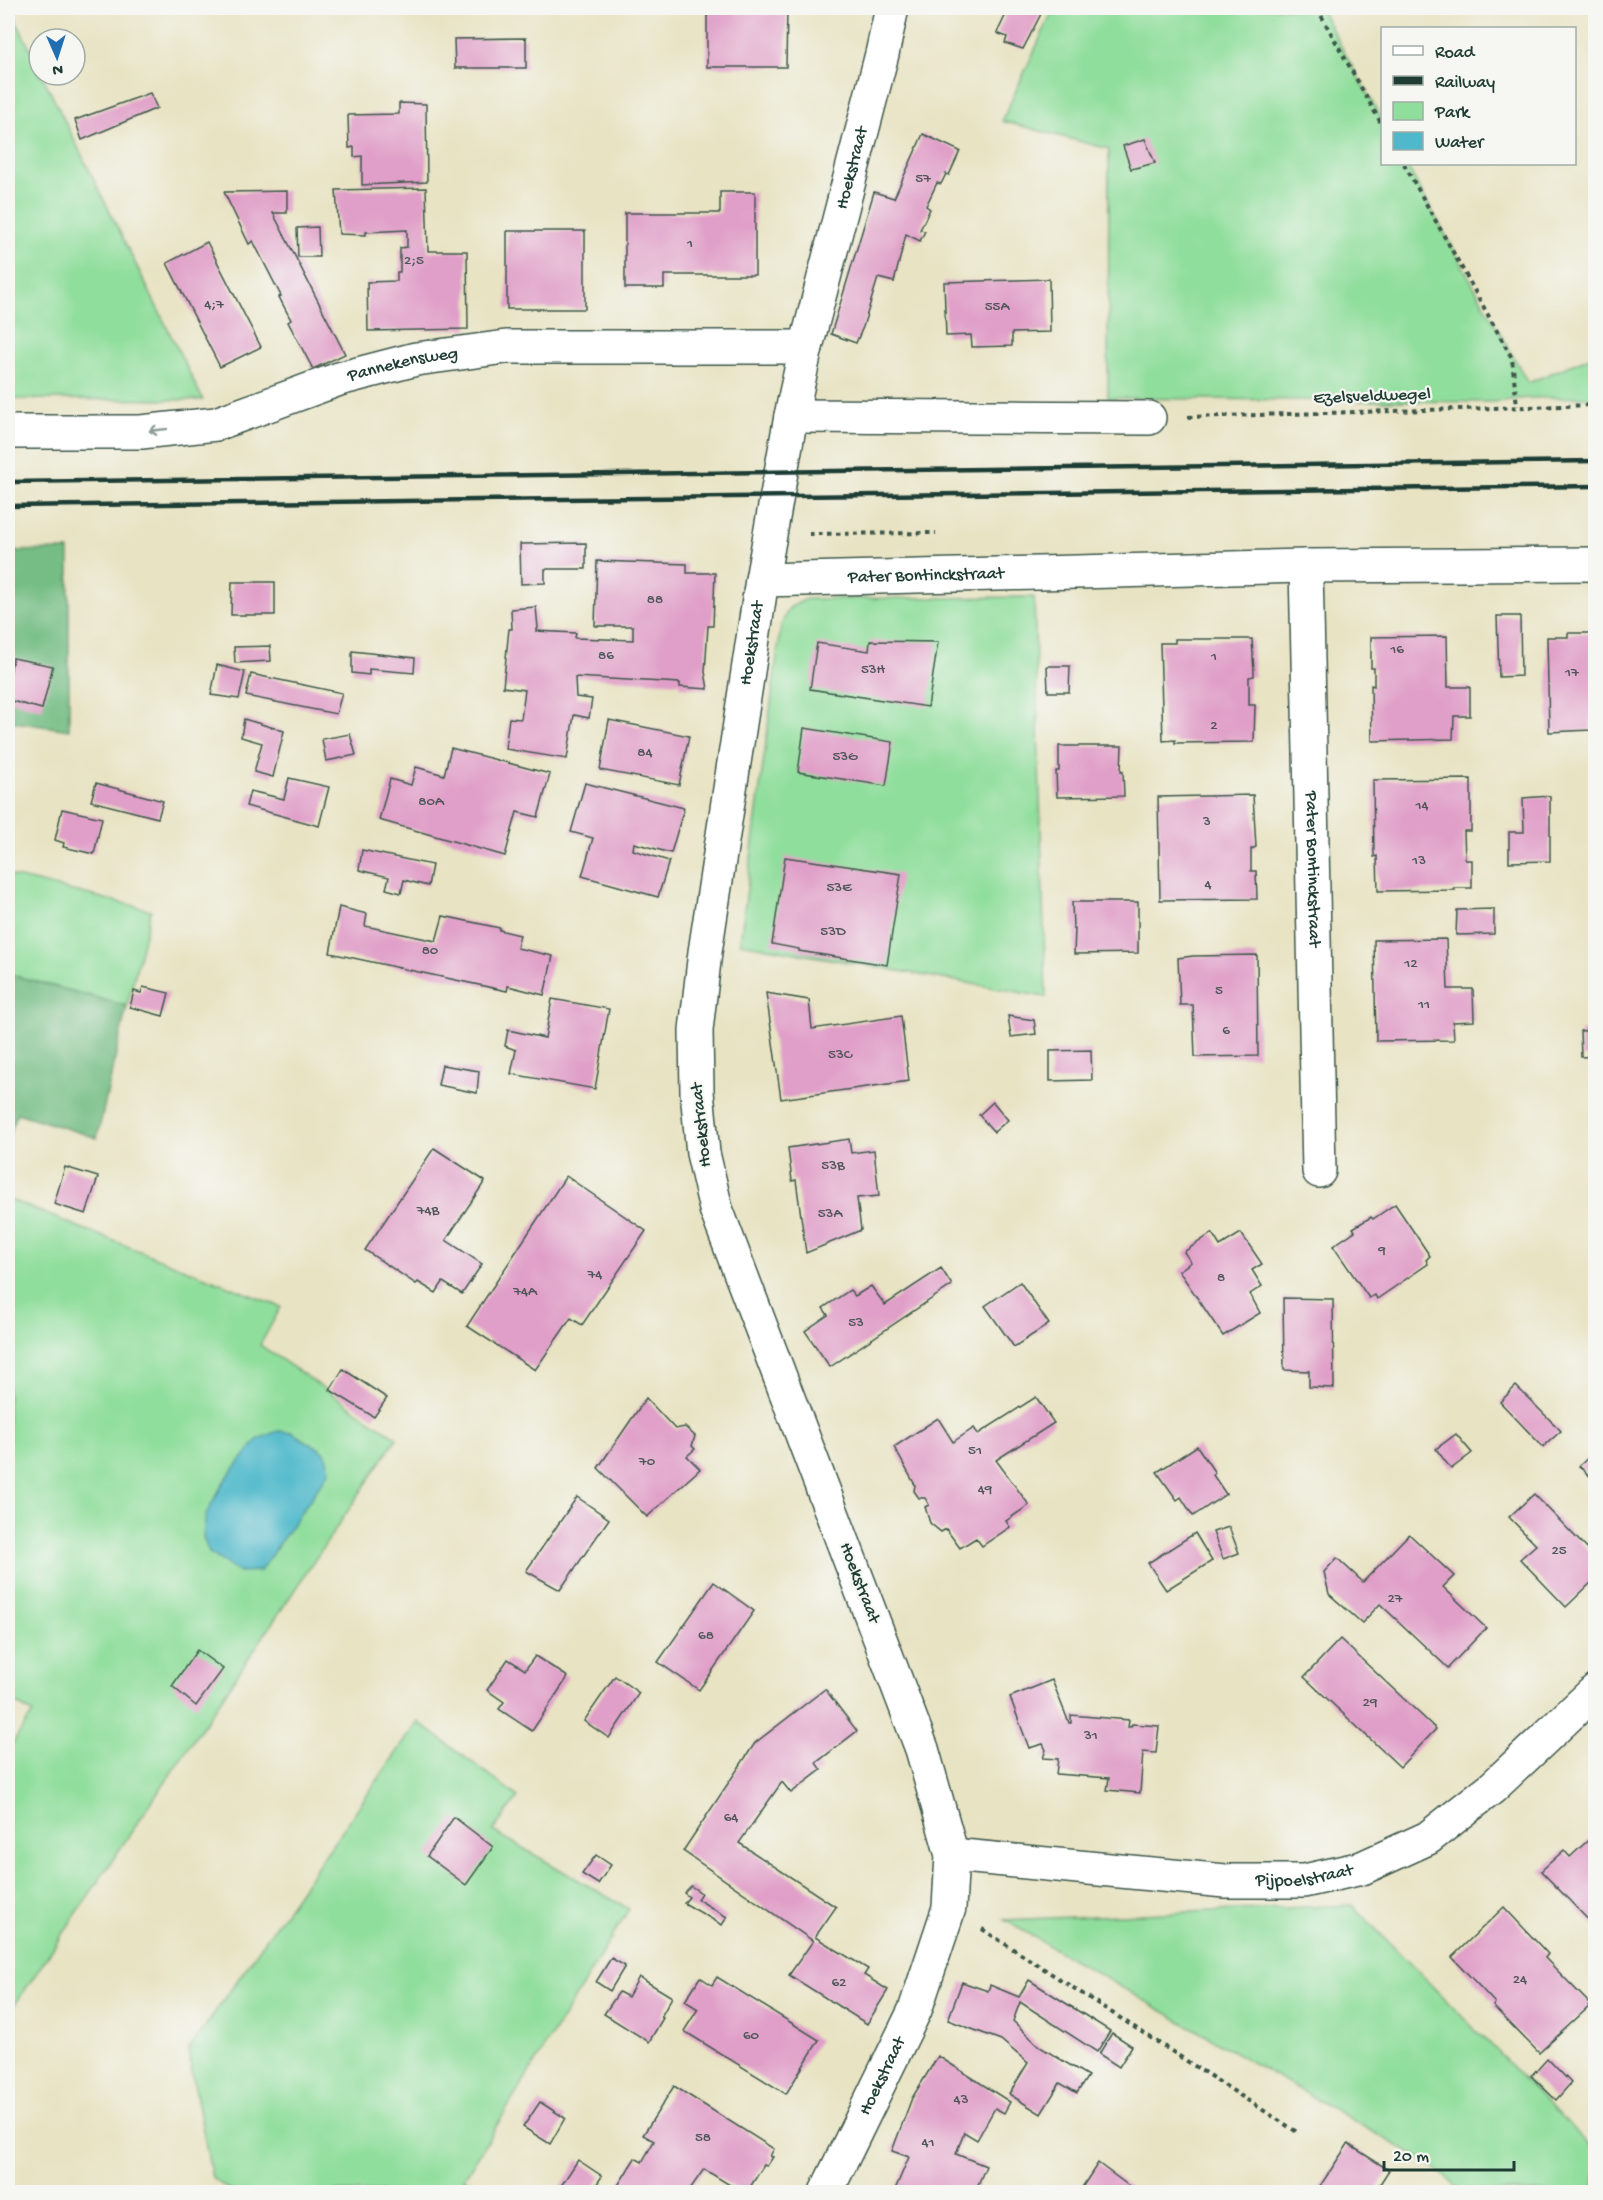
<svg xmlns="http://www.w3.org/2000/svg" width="1603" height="2200" font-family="'Gochi Hand',sans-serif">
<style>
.green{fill:#90de9c;stroke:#588e68;stroke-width:1.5;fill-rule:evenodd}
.forest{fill:#74bd84;stroke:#4a7d5c;stroke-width:1.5}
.water{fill:#4fb9cb;stroke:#377b80;stroke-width:1.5}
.building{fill:#e09fc8}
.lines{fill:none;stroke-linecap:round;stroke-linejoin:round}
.minor-casing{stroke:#3d5649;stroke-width:36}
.path{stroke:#3d5649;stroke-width:4;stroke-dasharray:4.5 4.5;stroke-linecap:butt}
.minor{stroke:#fff;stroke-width:33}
.rail{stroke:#1f3d34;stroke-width:4.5}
.oneway{stroke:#8f9e9a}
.labels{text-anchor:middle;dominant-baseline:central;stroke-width:4.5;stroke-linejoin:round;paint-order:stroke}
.number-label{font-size:15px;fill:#4f5659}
.street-label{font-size:18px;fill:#1f3d34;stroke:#f6f6f2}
</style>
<rect width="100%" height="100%" fill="#f6f6f2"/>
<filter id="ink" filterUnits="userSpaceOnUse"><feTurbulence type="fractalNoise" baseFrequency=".0167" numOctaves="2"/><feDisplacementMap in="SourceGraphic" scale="12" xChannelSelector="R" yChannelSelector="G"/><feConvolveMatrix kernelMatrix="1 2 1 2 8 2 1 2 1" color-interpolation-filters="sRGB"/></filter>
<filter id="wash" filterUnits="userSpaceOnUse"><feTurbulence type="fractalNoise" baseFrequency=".008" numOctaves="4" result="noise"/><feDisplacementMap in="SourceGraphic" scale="24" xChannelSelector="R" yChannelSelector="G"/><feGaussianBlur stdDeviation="1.35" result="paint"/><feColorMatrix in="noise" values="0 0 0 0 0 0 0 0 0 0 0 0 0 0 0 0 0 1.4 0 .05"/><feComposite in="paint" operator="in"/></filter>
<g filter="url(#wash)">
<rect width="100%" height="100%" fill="#e8e3c3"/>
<g class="green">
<path d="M 8,8 L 10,8 L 39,68 L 39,75 L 42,75 L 203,400 L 8,399 Z"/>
<path d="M 1054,8 L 1320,8 L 1382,120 L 1382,164 L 1406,164 L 1528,383 L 1595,355 L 1595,397 L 1527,398 L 1494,402 L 1108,398 L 1109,149 L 1002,121 Z"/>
<path d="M 1034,597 L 1046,997 L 740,943 L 781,625 L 789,608 L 806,599 Z"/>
<path d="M 8,875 L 151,910 L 127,1006 L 8,974 Z"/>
<path d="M 8,1199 L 281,1307 L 260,1345 L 397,1438 L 8,2015 L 8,1750 L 33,1713 L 8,1699 ZM 291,1432 L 325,1452 L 260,1571 Z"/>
<path d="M 418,1722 L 518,1797 L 493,1831 L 629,1909 L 464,2179 L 484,2192 L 232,2192 L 212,2178 L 188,2051 Z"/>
<path d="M 1352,1905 L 1595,2151 L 1595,2192 L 1464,2192 L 1426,2162 L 1004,1920 Z"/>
</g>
<g class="forest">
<path d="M 69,550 L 69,730 L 8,721 L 8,551 Z"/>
<path d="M 8,974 L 127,1006 L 97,1138 L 17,1113 L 8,1140 Z"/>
</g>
<path class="water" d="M 278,1431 L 291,1432 L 325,1452 L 330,1471 L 260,1571 L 239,1572 L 209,1553 L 203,1537 L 206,1514 L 225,1480 L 258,1439 Z"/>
<g id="blocks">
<g class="building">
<path d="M 707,8 L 787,8 L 786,67 L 707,67 Z"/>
<path d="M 1009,8 L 1044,8 L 1023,49 L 1005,43 L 1007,37 L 997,33 Z"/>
<path d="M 526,38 L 526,68 L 455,68 L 454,39 Z"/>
<path d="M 150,93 L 157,108 L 82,140 L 75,120 Z"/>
<path d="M 399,103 L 426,104 L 427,182 L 362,185 L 362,156 L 354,157 L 354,147 L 349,148 L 348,115 L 399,114 Z"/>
<path d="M 923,134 L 960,151 L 949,175 L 946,174 L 941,184 L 937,183 L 926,206 L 930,209 L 920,230 L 925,231 L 920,241 L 906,234 L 894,282 L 878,278 L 863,327 L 856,343 L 831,334 L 874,192 L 894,198 Z"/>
<path d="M 1145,139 L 1155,163 L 1131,169 L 1123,146 Z"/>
<path d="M 426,188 L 428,251 L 467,251 L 468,329 L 368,331 L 367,282 L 397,281 L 397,272 L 400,272 L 400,248 L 407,247 L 407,230 L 366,232 L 366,235 L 339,234 L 336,190 Z"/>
<path d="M 287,191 L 287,213 L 273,213 L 345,354 L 313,369 L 288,322 L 291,320 L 279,297 L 281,296 L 253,241 L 249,244 L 224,192 Z"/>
<path d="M 720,192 L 755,192 L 755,275 L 664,275 L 664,288 L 625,288 L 625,213 L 720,213 Z"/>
<path d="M 318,227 L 319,257 L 298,257 L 297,228 Z"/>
<rect x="507" y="231" width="78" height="78"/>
<path d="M 207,242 L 261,347 L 220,367 L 167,263 Z"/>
<path d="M 1049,279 L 1050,332 L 1012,333 L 1012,346 L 972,347 L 971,335 L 946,336 L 944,282 Z"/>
<path d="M 586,543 L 586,569 L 545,569 L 545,583 L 521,584 L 520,544 Z"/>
<path d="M 597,561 L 687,564 L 687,573 L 715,573 L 713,626 L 708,626 L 705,672 L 708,689 L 680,687 L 680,683 L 575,677 L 576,697 L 592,699 L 589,718 L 574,715 L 567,759 L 505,749 L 509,718 L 521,719 L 525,690 L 503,687 L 509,629 L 512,629 L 511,609 L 536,607 L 538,628 L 536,631 L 576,633 L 575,638 L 633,640 L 633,626 L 595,626 Z"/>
<path d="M 232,582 L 275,582 L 275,615 L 231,615 Z"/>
<path d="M 1497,616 L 1520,616 L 1521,676 L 1499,677 Z"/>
<path d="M 1568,633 L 1592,633 L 1592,636 L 1596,636 L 1596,710 L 1592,710 L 1591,730 L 1549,732 L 1547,637 L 1568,637 Z"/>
<path d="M 1447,636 L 1448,687 L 1470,687 L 1470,716 L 1454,716 L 1453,739 L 1372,741 L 1371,685 L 1374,686 L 1374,668 L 1371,668 L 1371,637 Z"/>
<path d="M 1175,639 L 1252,639 L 1254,673 L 1254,676 L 1249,677 L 1249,705 L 1255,705 L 1254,742 L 1175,743 L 1175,740 L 1163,741 L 1160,643 L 1175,643 Z"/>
<path d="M 870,641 L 938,642 L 928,707 L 810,689 L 817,643 L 869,651 Z"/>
<path d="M 270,646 L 271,661 L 235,663 L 234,647 Z"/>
<path d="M 352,651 L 415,658 L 414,673 L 369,669 L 369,675 L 352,673 Z"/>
<path d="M 13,658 L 53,666 L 42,709 L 8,700 L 8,683 Z"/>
<path d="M 217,665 L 245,672 L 239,699 L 211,695 Z"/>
<path d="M 1047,666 L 1070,666 L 1069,692 L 1048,692 Z"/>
<path d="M 251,674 L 342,693 L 336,714 L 246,696 Z"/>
<path d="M 244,719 L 284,731 L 273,777 L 254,772 L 262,743 L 241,737 Z"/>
<path d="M 609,720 L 689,736 L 679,785 L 600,770 Z"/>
<path d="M 804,728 L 893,742 L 886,786 L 798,772 Z"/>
<path d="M 350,734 L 356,755 L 326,761 L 322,739 Z"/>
<path d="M 1059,746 L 1122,746 L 1121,771 L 1123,771 L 1124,796 L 1057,797 L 1056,771 L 1059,771 Z"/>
<path d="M 451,748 L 550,774 L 538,817 L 517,812 L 505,856 L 379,820 L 390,779 L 411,785 L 416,767 L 444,775 Z"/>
<path d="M 289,778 L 329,787 L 319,826 L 246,806 L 250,791 L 284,799 Z"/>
<path d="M 1471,779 L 1471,831 L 1464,831 L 1465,860 L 1472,860 L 1472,888 L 1454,888 L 1455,890 L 1378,891 L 1377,856 L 1374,857 L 1373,780 Z"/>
<path d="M 96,783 L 163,801 L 158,818 L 91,801 Z"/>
<path d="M 585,783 L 684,808 L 671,853 L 634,843 L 633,850 L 669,861 L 658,897 L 582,876 L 593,838 L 571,832 Z"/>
<path d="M 1253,795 L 1256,847 L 1251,849 L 1251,871 L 1256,871 L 1257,899 L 1160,900 L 1158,797 Z"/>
<path d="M 1550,796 L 1550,861 L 1509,862 L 1509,832 L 1524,832 L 1523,798 Z"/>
<path d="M 62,809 L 102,818 L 94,854 L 63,847 L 64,843 L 55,840 Z"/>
<path d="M 362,850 L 432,865 L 428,886 L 404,880 L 401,893 L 386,889 L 389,877 L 359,870 Z"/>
<path d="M 785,857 L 901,874 L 887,965 L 799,951 L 799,949 L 772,944 Z"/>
<path d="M 1072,902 L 1138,902 L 1138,953 L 1074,954 L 1075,928 L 1073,928 Z"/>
<path d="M 339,907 L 367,914 L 365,926 L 436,941 L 443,916 L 500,928 L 499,930 L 520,935 L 517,948 L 553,956 L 544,995 L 508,986 L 507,991 L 330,953 Z"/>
<path d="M 1494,909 L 1494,934 L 1456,935 L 1457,910 Z"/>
<path d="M 1446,939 L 1448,989 L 1473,989 L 1474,1021 L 1453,1022 L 1454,1040 L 1376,1041 L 1374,940 Z"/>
<path d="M 1257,955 L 1258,1056 L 1195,1057 L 1193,1005 L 1180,1005 L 1178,958 L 1193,956 Z"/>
<path d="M 143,987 L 169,993 L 163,1016 L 130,1007 L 134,991 L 141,993 Z"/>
<path d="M 766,993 L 809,1000 L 812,1029 L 901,1016 L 909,1081 L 781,1099 Z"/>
<path d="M 552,999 L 609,1009 L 595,1089 L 511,1074 L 516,1050 L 505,1046 L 508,1030 L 545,1038 Z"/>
<path d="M 1008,1016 L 1034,1020 L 1036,1034 L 1011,1037 Z"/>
<path d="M 1596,1030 L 1596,1056 L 1581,1057 L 1580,1031 Z"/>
<path d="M 1091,1050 L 1092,1080 L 1050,1081 L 1050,1051 Z"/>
<path d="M 442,1065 L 479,1071 L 477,1093 L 438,1085 Z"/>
<path d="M 993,1102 L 1008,1120 L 994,1132 L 979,1115 Z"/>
<path d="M 849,1139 L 851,1153 L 874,1150 L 879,1196 L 857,1198 L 861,1230 L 806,1253 L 796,1180 L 792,1181 L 788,1148 Z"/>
<path d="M 434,1148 L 485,1181 L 446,1240 L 482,1264 L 462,1294 L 443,1282 L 436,1293 L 418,1282 L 416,1284 L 365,1250 Z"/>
<path d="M 65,1167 L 98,1177 L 86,1214 L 54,1204 Z"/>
<path d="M 566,1176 L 646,1231 L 582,1325 L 571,1318 L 535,1370 L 467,1326 Z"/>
<path d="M 1395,1204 L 1430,1256 L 1426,1260 L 1428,1264 L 1377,1299 L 1375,1295 L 1369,1298 L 1333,1246 L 1355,1231 L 1353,1228 L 1371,1217 L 1373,1219 Z"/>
<path d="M 1212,1233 L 1220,1246 L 1241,1233 L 1262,1264 L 1252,1270 L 1262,1286 L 1250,1294 L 1260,1313 L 1223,1336 L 1179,1271 L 1191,1262 L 1184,1252 Z"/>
<path d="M 941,1268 L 952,1285 L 830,1367 L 805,1331 L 828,1315 L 823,1308 L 850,1290 L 855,1296 L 871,1286 L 885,1305 Z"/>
<path d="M 1020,1282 L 1049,1324 L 1014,1347 L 985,1306 Z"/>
<path d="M 1283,1298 L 1333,1299 L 1334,1388 L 1309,1387 L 1309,1371 L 1284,1370 Z"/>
<path d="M 343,1369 L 387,1398 L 374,1417 L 330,1390 Z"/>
<path d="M 1516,1386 L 1561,1431 L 1543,1447 L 1500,1402 Z"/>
<path d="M 1036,1397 L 1054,1423 L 996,1460 L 1029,1505 L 1006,1521 L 1010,1527 L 982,1546 L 976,1538 L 960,1548 L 946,1529 L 941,1532 L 930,1523 L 925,1507 L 929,1505 L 925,1498 L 919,1498 L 914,1491 L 915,1485 L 894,1447 L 938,1418 L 953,1442 L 974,1428 L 978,1434 Z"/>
<path d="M 646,1398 L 675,1429 L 685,1427 L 695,1436 L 692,1446 L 695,1449 L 687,1456 L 700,1469 L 647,1517 L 598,1468 Z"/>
<path d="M 1456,1434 L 1472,1453 L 1451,1469 L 1436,1449 Z"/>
<path d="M 1197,1446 L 1215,1473 L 1213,1475 L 1226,1494 L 1193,1516 L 1181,1497 L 1177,1500 L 1157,1472 Z"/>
<path d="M 1596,1451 L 1596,1482 L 1579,1466 Z"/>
<path d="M 1534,1494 L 1596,1558 L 1596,1578 L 1566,1607 L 1520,1559 L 1536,1545 L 1509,1517 Z"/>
<path d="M 577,1497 L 609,1519 L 560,1590 L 526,1571 Z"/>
<path d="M 1229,1527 L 1239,1553 L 1223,1559 L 1213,1532 Z"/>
<path d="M 1195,1533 L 1212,1561 L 1166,1590 L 1148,1563 Z"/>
<path d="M 1409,1534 L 1454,1576 L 1443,1587 L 1486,1628 L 1448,1668 L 1380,1604 L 1362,1623 L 1329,1594 L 1324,1572 L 1337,1558 L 1363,1582 Z"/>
<path d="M 714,1582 L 754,1611 L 699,1690 L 658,1662 Z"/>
<path d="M 1340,1639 L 1436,1729 L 1400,1767 L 1304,1677 Z"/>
<path d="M 197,1650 L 223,1669 L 196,1706 L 172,1686 Z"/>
<path d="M 535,1656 L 568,1677 L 532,1731 L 499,1709 L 504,1702 L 487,1690 L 508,1659 L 525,1670 Z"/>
<path d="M 615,1676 L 639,1693 L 609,1738 L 584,1721 Z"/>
<path d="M 1052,1680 L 1069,1723 L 1071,1723 L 1071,1715 L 1129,1720 L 1128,1727 L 1131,1727 L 1132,1724 L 1159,1726 L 1156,1753 L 1143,1752 L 1140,1793 L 1107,1790 L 1109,1778 L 1056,1774 L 1058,1759 L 1043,1758 L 1046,1750 L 1043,1744 L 1029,1748 L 1010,1697 Z"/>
<path d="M 825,1689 L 857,1731 L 816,1763 L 821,1770 L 791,1793 L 782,1782 L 739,1843 L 836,1907 L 815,1937 L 868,1969 L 864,1975 L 888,1990 L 867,2024 L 789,1975 L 813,1941 L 683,1851 L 755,1743 Z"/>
<path d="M 454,1817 L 493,1847 L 466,1885 L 427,1856 Z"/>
<path d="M 1596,1833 L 1596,1928 L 1541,1871 L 1564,1850 L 1570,1857 Z"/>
<path d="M 596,1855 L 611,1865 L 598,1884 L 582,1874 Z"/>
<path d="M 691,1886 L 701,1893 L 697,1899 L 727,1917 L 722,1925 L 684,1903 L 689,1897 L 684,1893 Z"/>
<path d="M 1504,1907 L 1548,1954 L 1545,1958 L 1591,2005 L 1539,2053 L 1493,2006 L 1495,2003 L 1452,1957 Z"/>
<path d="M 611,1958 L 625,1966 L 610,1991 L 596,1982 Z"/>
<path d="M 639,1977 L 672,1997 L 661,2017 L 663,2018 L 649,2042 L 604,2014 L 619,1992 L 628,1997 Z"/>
<path d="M 700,1977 L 712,1985 L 717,1977 L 819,2040 L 786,2094 L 684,2031 L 698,2009 L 685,2001 Z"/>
<path d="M 1029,1980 L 1110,2031 L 1097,2052 L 1020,2002 L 1013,2021 L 1040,2047 L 1088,2076 L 1077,2093 L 1060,2083 L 1041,2114 L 1009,2094 L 1028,2063 L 1001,2040 L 948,2020 L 962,1982 L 988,1991 L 990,1985 L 1019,1997 Z"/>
<path d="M 1112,2033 L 1132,2046 L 1119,2067 L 1099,2054 Z"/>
<path d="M 938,2056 L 1010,2102 L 1004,2113 L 995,2108 L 977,2140 L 964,2132 L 956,2154 L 986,2166 L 975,2192 L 894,2192 L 909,2157 L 892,2151 L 912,2098 Z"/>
<path d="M 1547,2058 L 1571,2083 L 1556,2100 L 1531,2076 Z"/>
<path d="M 674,2086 L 774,2149 L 770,2156 L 773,2157 L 767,2166 L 764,2165 L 747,2192 L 741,2192 L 704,2169 L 688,2192 L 614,2192 L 635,2158 L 642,2162 L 654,2141 L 643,2135 Z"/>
<path d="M 540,2102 L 565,2118 L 550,2144 L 523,2127 Z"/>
<path d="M 1348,2144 L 1389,2170 L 1376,2190 L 1380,2192 L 1316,2192 Z"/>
<path d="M 578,2160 L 602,2176 L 592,2192 L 557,2192 Z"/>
<path d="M 1098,2163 L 1137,2192 L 1079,2192 Z"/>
</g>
</g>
</g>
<g filter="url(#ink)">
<use href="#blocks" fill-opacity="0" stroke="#3d5649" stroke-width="1.5"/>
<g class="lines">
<g class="minor-casing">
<g id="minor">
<path d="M 791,416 L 1149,418"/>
<path id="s1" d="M 8,432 L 141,432 L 216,424 L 339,379 L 416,359 L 506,347 L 806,347"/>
<path id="s2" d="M 1306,566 L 1319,1171"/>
<path id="s3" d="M 762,580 L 1306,566 L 1596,564"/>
<path id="s4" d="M 952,1855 L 1225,1881 L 1304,1881 L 1362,1868 L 1428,1838 L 1493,1787 L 1596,1690"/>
<path id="s5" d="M 826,2192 L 915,2010 L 949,1908 L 952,1855 L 922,1749 L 716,1209 L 703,1153 L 697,1092 L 696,1030 L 705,952 L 762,580 L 791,416 L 806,347 L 882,54 L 892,8"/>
</g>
</g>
<g class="path">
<path d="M 1317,8 L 1382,125"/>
<path d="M 1404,164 L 1512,358 L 1517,406"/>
<path d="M 1188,417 L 1596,405"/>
<path d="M 809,534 L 936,533"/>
<path d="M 982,1929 L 1297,2132"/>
</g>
<use href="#minor" class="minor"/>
<g class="rail">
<path d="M 8,482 L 1596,461"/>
<path d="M 8,506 L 1596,486"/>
</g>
</g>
<defs><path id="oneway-shaft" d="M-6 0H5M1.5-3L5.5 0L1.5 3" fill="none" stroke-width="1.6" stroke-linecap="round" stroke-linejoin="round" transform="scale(1.5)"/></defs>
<use class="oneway" href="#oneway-shaft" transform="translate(158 430) rotate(174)"/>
</g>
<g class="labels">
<g class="number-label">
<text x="923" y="179">57</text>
<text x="690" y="244">1</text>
<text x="414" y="261">2;5</text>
<text x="214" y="305">4;7</text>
<text x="997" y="307">55A</text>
<text x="655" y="600">88</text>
<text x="1397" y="650">16</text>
<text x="606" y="656">86</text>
<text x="1214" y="657">1</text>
<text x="873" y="670">53H</text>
<text x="1572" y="673">17</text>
<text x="1214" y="726">2</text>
<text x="645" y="753">84</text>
<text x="845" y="757">53G</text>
<text x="431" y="802">80A</text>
<text x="1422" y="806">14</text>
<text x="1207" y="822">3</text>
<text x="1419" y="861">13</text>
<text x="1208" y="885">4</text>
<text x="839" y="888">53E</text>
<text x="833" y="932">53D</text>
<text x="430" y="951">80</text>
<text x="1411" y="964">12</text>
<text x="1219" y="991">5</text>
<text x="1424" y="1005">11</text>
<text x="1226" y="1031">6</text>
<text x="840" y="1055">53C</text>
<text x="833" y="1166">53B</text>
<text x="428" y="1211">74B</text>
<text x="830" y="1214">53A</text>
<text x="1382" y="1251">9</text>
<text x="595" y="1275">74</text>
<text x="1221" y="1278">8</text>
<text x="525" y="1292">74A</text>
<text x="856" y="1323">53</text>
<text x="975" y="1451">51</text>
<text x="647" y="1462">70</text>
<text x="985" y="1490">49</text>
<text x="1559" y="1551">25</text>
<text x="1395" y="1599">27</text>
<text x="706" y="1636">68</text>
<text x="1370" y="1703">29</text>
<text x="1091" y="1736">31</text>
<text x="731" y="1818">64</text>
<text x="1520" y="1980">24</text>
<text x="839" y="1983">62</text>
<text x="751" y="2036">60</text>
<text x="961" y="2100">43</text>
<text x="703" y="2138">58</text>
<text x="928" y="2143">41</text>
</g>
<g class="street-label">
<text stroke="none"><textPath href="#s5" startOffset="2109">Hoekstraat</textPath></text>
<text stroke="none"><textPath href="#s1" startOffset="405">Pannekensweg</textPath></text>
<text transform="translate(1372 397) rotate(-2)">Ezelsveldwegel</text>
<text stroke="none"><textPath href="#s3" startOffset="164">Pater Bontinckstraat</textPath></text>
<text stroke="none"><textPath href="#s5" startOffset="1623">Hoekstraat</textPath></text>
<text stroke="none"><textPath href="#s2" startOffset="303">Pater Bontinckstraat</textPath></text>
<text transform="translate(702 1125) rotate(-96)">Hoekstraat</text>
<text transform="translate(859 1583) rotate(69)">Hoekstraat</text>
<text stroke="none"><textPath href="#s4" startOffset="354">Pijpoelstraat</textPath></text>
<text stroke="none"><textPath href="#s5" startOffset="129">Hoekstraat</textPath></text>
</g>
</g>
<rect width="1603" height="2200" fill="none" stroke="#f6f6f2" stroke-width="30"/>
<rect x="1381" y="27" width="195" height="138" fill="#f6f6f2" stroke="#a0aca6" stroke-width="1.5"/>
<rect x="1393" y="46" width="30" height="9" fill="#ffffff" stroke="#a0aca6" stroke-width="1.5"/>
<text x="1435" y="57" font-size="18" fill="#1f3d34">Road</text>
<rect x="1393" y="76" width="30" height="9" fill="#1f3d34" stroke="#a0aca6" stroke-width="1.5"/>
<text x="1435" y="87" font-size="18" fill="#1f3d34">Railway</text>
<rect x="1393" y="102" width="30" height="18" fill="#90de9c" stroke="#a0aca6" stroke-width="1.5"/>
<text x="1435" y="117" font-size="18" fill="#1f3d34">Park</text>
<rect x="1393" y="132" width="30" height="18" fill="#4fb9cb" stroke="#a0aca6" stroke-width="1.5"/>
<text x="1435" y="147" font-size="18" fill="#1f3d34">Water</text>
<g transform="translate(57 57) rotate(177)"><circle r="28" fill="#f6f6f2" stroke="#a0aca6" stroke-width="1.5"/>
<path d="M0-4.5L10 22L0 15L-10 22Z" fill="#1f6fb2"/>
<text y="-9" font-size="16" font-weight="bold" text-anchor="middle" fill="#1f3d34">N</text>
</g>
<path d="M1384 2161v9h130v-9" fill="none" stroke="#1f3d34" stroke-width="3"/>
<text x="1393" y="2161" font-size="18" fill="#1f3d34" stroke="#f6f6f2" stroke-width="4.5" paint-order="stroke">20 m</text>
</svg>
